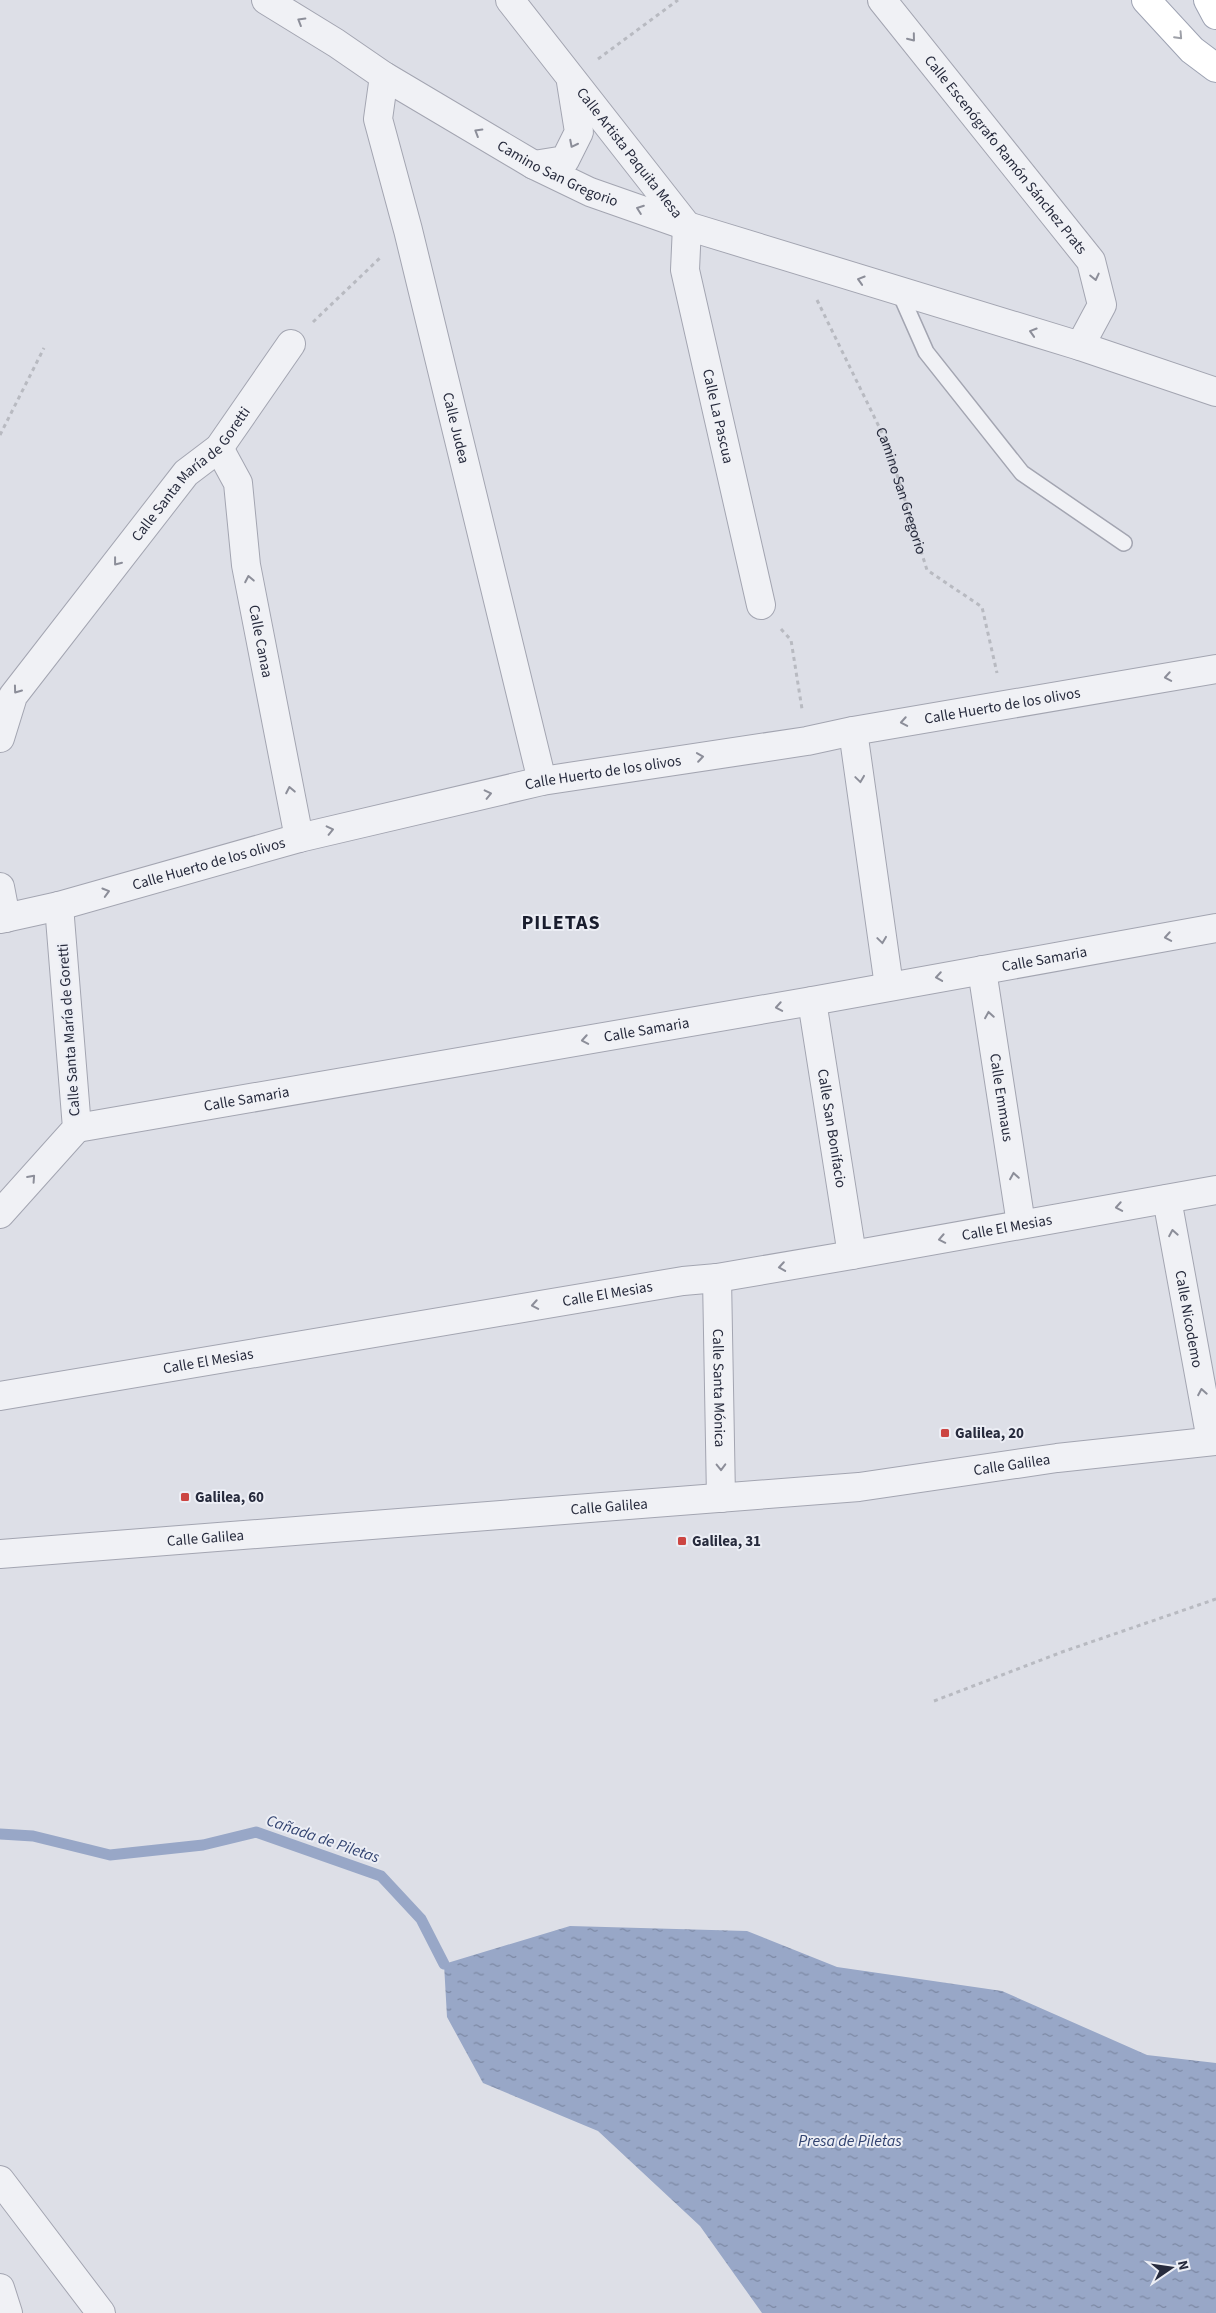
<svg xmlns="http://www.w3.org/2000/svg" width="1216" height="2313" font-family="'Source Sans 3',sans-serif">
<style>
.water{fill:url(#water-ripples)}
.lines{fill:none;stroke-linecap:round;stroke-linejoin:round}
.stream{stroke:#98a7c7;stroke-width:11}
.service-casing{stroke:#a3a5b1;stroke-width:18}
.minor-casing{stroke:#a3a5b1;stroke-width:30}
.primary-casing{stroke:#9da2b2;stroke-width:30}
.path{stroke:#b8bac1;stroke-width:3;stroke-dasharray:4 4;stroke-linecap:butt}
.service{stroke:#f0f1f5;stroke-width:15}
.minor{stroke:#f0f1f5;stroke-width:28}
.primary{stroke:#fff;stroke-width:28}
.oneway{stroke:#8c8e99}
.oneway2{stroke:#9ea0a8}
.poi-dot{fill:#cc4542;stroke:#eceef5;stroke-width:2}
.labels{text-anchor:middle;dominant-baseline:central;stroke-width:4;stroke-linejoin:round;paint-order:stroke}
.street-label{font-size:15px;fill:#272b3d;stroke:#eceef5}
.poi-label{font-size:15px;font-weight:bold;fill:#272b3d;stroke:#eceef5;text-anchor:start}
.water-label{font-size:16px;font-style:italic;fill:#324370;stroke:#eceef5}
.district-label{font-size:20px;font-weight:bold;letter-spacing:1px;fill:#191d2e;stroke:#eceef5}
</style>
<defs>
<pattern id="water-ripples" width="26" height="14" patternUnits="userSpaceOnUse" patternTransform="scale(1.25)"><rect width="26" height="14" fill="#98a7c7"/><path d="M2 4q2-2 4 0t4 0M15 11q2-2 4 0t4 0" fill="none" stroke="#7c88a3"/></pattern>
</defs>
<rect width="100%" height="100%" fill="#dddfe7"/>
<path class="water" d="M 570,1926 L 747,1931 L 837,1967 L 1002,1991 L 1147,2055 L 1216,2063 L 1216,2313 L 762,2313 L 700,2226 L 598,2131 L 483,2083 L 447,2017 L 444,1964 Z"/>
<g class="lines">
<path class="stream" d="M 0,1834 L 33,1836 L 110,1855 L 203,1845 L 256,1832 L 381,1876 L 421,1919 L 444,1964"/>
<g class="service-casing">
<path id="service" d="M 899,291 L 926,352 L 1022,473 L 1124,543"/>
</g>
<g class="minor-casing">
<g id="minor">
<path id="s2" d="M 266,0 L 336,43 L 384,76 L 534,165 L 590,192 L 687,226 L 1080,346 L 1216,392"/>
<path id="s3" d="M 510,0 L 687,226 L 685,270 L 761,605"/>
<path id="s4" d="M 882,0 L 1091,261 L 1102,305 L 1080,346"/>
<path id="s5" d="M 384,76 L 378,119 L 408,230 L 542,781"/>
<path d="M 534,165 L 565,160 L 579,132 L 571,82"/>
<path id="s6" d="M 219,448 L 238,483 L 246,565 L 299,838"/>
<path d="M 853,731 L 889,986"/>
<path id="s7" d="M 0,738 L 13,696 L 186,473 L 219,448 L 291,344"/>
<path d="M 0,887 L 6,918"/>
<path id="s8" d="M 0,919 L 59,906 L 299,838 L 542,781 L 807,741 L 853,731 L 1216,669"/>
<path id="s9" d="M 982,970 L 1021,1224"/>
<path id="s10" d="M 812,1001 L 852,1255"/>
<path id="s11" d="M 77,1128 L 812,1001 L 1216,928"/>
<path id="s12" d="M 1167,1199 L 1211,1440"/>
<path d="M 0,1214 L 77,1128 L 59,906"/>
<path id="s13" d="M 717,1278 L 721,1498"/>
<path id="s14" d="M 0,1396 L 683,1281 L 717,1278 L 852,1255 L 1216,1190"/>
<path id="s15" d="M 0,1554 L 859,1487 L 1057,1458 L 1216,1441"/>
<path d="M 0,2180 L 101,2313"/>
<path d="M 0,2288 L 8,2313"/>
</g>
</g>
<g class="primary-casing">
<g id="primary">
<path d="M 1146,0 L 1192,50 L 1216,68"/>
<path d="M 1208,0 L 1216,15"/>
</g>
</g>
<g class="path">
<path d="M 598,59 L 678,0"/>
<path id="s1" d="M 817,300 L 887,443 L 927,570 L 982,607 L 997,673"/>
<path d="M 313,322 L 381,257"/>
<path d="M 0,435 L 44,348"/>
<path d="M 781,629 L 791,640 L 802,709"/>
<path d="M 934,1701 L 1062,1652 L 1216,1599"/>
</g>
<use href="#service" class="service"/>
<use href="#minor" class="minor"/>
<use href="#primary" class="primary"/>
</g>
<defs><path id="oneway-chevron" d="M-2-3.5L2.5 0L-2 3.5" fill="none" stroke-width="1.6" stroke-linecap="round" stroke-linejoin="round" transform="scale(1.25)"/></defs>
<g class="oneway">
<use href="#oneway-chevron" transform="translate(301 21) rotate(-149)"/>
<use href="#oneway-chevron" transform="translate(912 38) rotate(51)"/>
<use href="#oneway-chevron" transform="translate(478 132) rotate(-149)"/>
<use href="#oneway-chevron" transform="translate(573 144) rotate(117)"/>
<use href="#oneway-chevron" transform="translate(640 209) rotate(-160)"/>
<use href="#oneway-chevron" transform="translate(1095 277) rotate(77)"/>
<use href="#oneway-chevron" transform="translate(861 280) rotate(-163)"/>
<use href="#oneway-chevron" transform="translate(1033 332) rotate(-163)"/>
<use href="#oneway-chevron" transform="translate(117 562) rotate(128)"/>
<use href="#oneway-chevron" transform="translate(249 579) rotate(-101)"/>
<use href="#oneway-chevron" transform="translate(1168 677) rotate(170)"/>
<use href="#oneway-chevron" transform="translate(17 690) rotate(126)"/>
<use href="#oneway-chevron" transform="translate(904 722) rotate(170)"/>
<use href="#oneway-chevron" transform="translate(700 757) rotate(-8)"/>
<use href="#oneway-chevron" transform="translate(860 779) rotate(82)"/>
<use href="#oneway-chevron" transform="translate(290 790) rotate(-101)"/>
<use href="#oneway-chevron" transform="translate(488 794) rotate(-13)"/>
<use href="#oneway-chevron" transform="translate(330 830) rotate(-13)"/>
<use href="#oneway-chevron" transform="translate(106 892) rotate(-16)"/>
<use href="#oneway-chevron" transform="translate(1168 937) rotate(170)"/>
<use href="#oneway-chevron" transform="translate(882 940) rotate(82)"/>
<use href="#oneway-chevron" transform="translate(939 977) rotate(171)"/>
<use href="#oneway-chevron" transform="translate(779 1007) rotate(170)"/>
<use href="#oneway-chevron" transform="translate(989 1015) rotate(-99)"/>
<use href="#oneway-chevron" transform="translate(585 1040) rotate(170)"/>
<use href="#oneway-chevron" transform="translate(1014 1176) rotate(-99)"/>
<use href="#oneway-chevron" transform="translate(32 1178) rotate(-48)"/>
<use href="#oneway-chevron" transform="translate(1119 1207) rotate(170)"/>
<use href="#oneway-chevron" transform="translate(1173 1233) rotate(-100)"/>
<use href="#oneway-chevron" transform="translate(942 1239) rotate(169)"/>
<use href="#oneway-chevron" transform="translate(782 1267) rotate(171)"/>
<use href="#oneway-chevron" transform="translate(535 1305) rotate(170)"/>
<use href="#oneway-chevron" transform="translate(1202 1392) rotate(-100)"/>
<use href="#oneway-chevron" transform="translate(721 1467) rotate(89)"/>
</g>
<use class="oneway2" href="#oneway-chevron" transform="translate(1179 36) rotate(47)"/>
<g class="poi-dot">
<rect x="940" y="1428" width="10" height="10" rx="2.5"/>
<rect x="180" y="1492" width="10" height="10" rx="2.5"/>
<rect x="677" y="1536" width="10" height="10" rx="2.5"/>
</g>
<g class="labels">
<g class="street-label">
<text stroke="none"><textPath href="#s3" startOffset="194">Calle Artista Paquita Mesa</textPath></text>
<text stroke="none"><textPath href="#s4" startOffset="198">Calle Escenógrafo Ramón Sánchez Prats</textPath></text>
<text stroke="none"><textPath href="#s2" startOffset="340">Camino San Gregorio</textPath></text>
<text stroke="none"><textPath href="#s3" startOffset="481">Calle La Pascua</textPath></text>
<text stroke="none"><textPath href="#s5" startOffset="362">Calle Judea</textPath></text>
<text stroke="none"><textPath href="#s7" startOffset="329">Calle Santa María de Goretti</textPath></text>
<text stroke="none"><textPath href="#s1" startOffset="209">Camino San Gregorio</textPath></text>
<text stroke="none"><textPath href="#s6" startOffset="200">Calle Canaa</textPath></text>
<text stroke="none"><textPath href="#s8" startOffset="1026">Calle Huerto de los olivos</textPath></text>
<text stroke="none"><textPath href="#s8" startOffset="621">Calle Huerto de los olivos</textPath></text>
<text stroke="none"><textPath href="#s8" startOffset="216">Calle Huerto de los olivos</textPath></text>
<text stroke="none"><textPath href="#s11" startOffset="982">Calle Samaria</textPath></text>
<text transform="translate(69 1030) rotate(-94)">Calle Santa María de Goretti</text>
<text stroke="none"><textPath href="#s11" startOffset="578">Calle Samaria</textPath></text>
<text stroke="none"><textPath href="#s9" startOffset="129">Calle Emmaus</textPath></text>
<text stroke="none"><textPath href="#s11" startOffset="172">Calle Samaria</textPath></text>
<text stroke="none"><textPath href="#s10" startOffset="129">Calle San Bonifacio</textPath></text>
<text stroke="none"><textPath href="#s14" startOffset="1021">Calle El Mesias</textPath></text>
<text stroke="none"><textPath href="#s14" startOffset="616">Calle El Mesias</textPath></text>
<text stroke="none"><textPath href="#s12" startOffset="122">Calle Nicodemo</textPath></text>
<text stroke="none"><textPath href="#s14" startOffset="211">Calle El Mesias</textPath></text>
<text stroke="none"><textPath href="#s13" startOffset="110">Calle Santa Mónica</textPath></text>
<text stroke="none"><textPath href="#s15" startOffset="1016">Calle Galilea</textPath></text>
<text stroke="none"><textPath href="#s15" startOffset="611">Calle Galilea</textPath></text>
<text stroke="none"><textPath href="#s15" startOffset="206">Calle Galilea</textPath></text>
</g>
<g class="poi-label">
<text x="955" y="1433">Galilea, 20</text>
<text x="195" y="1497">Galilea, 60</text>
<text x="692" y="1541">Galilea, 31</text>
</g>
<g class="water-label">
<text transform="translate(323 1839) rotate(19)">Cañada de Piletas</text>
<text x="850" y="2141">Presa de Piletas</text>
</g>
<g class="district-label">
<text x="561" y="923">PILETAS</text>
</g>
</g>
<g transform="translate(1171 2268) rotate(77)" stroke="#eceef5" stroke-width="4" paint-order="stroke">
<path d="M0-4L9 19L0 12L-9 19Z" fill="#272b3d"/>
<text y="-8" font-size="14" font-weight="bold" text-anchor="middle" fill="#272b3d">N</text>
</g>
</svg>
